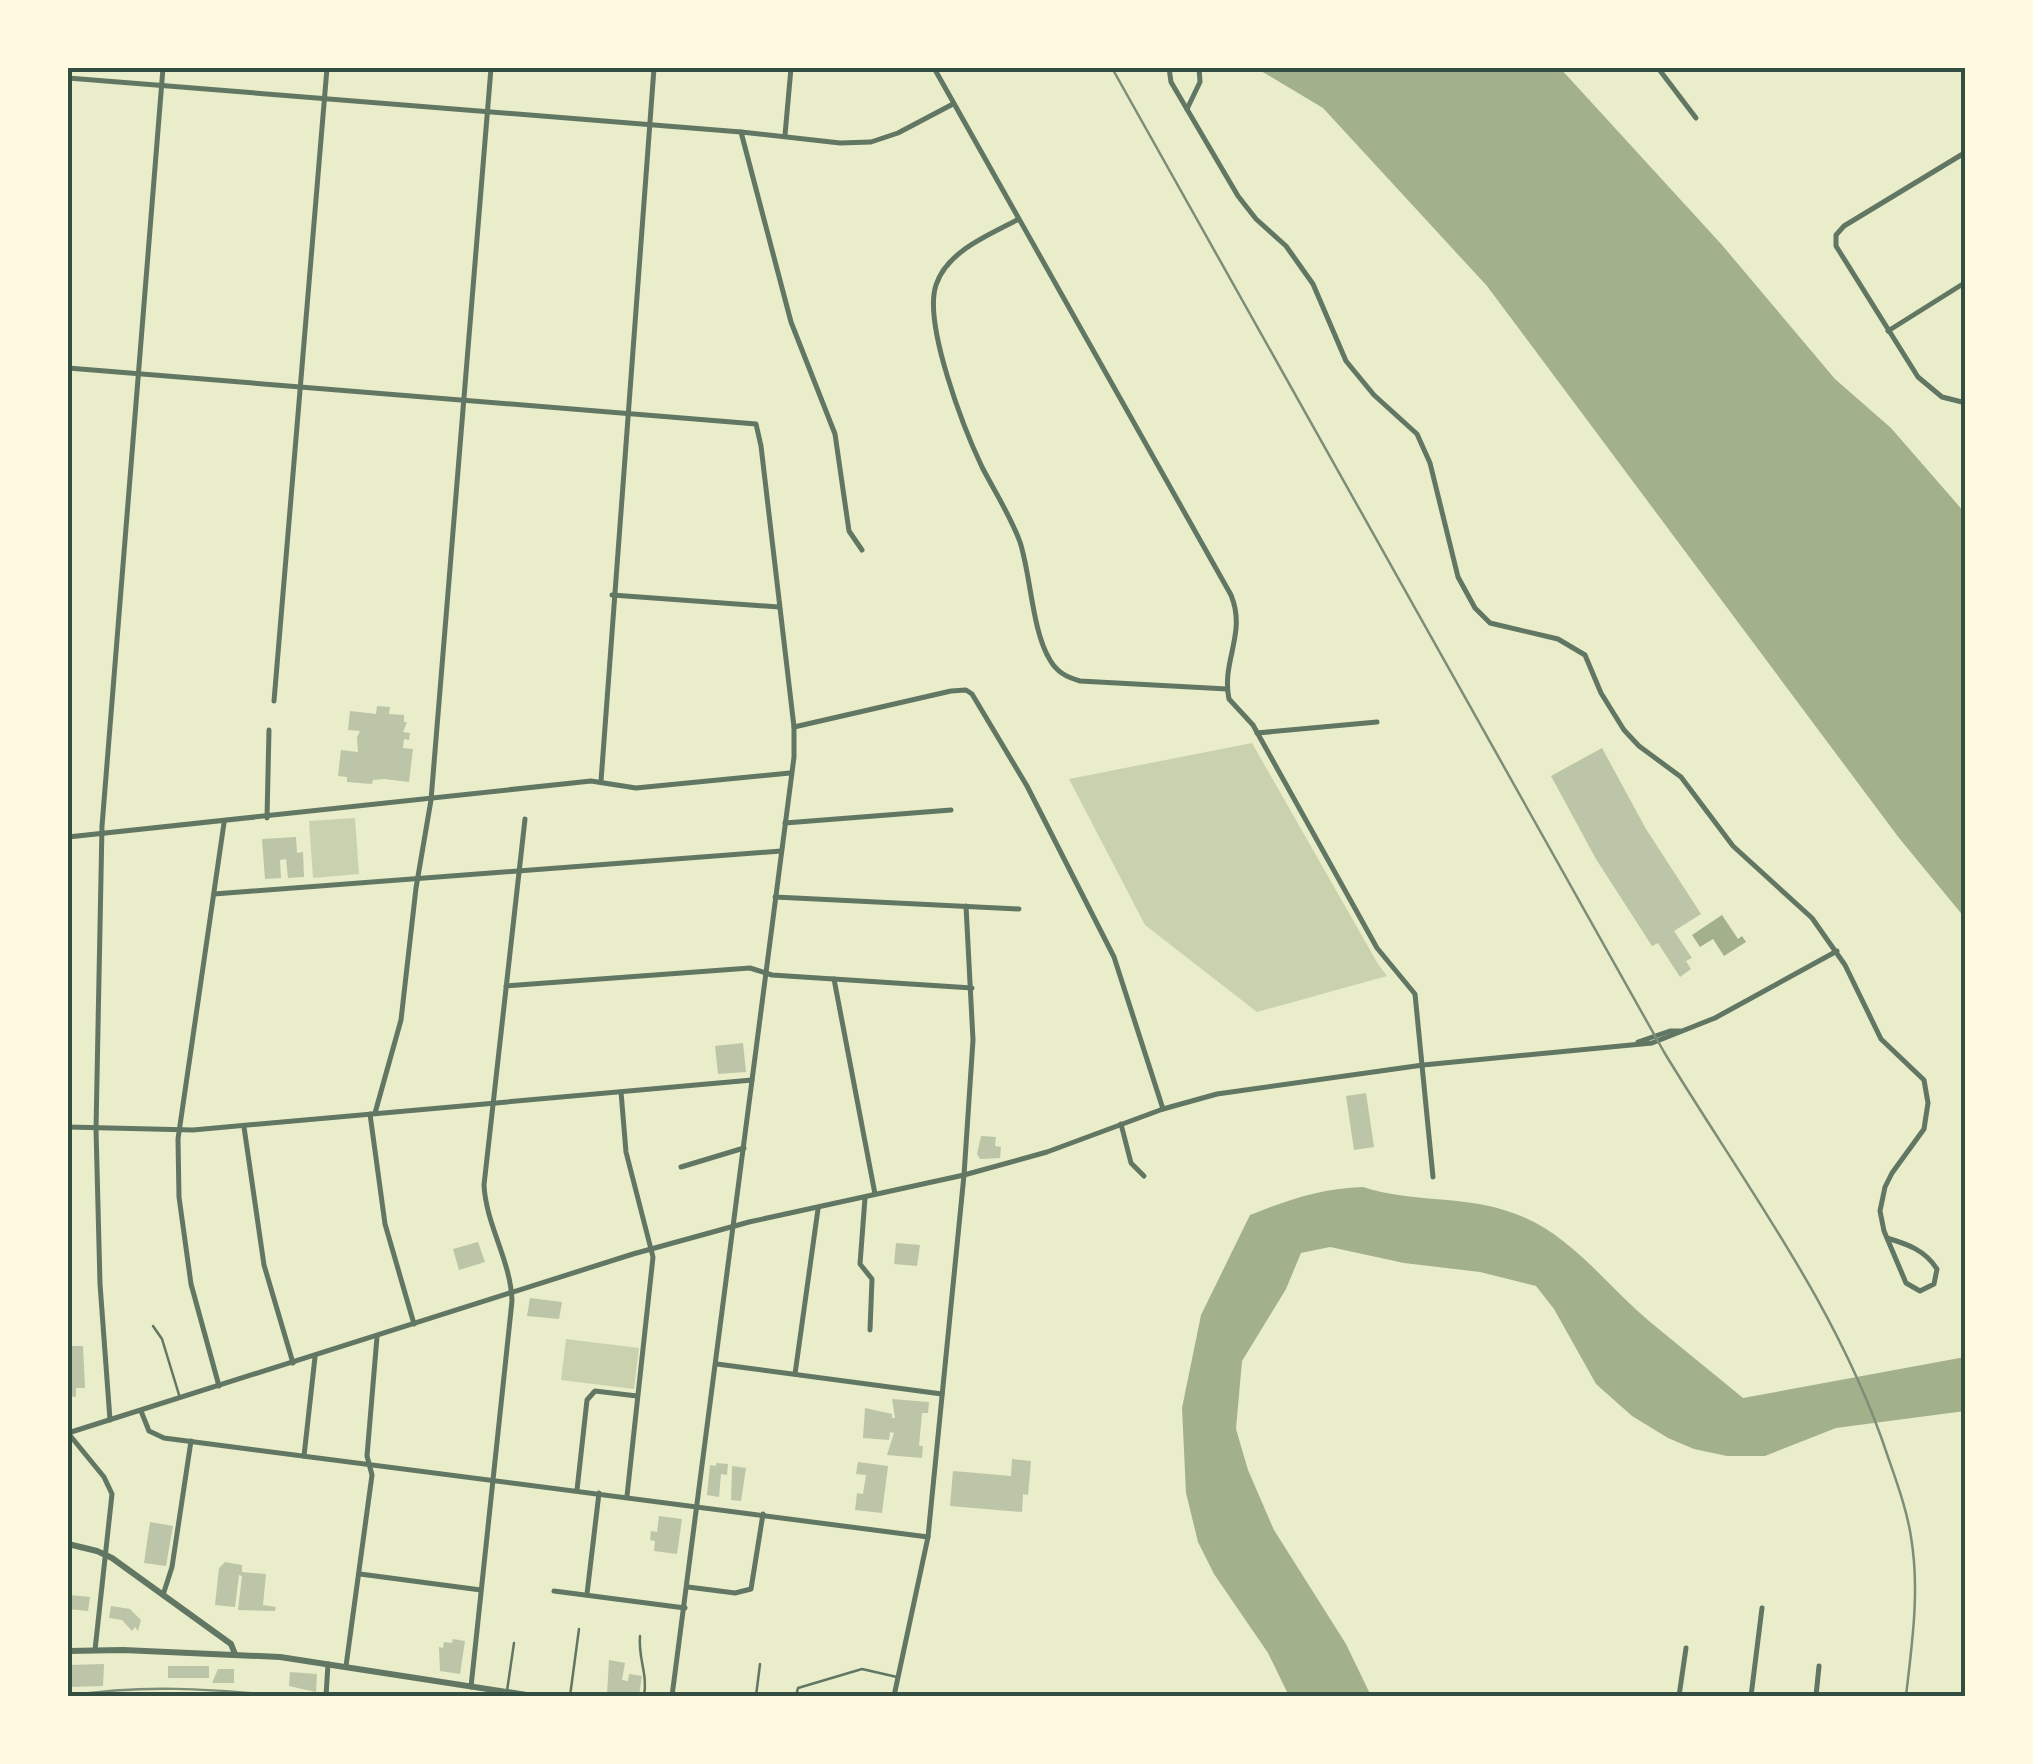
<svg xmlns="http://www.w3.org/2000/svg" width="2033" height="1764" font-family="'Sofia Sans Condensed',sans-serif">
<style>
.green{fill:#cad2ad}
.water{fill:#a3b18a}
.building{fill:#bcc5a7}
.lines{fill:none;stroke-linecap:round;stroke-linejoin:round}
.service{stroke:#617663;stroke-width:2.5}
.minor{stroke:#617663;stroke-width:5}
.tertiary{stroke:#617663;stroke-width:6}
.rail{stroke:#7c8e77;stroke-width:2.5}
.neatline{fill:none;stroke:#344e41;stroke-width:4}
</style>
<rect width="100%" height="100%" fill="#e9edc9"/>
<g class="green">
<path d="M 1252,743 L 1378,964 L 1387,976 L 1257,1012 L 1145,925 L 1069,779 Z"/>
<path d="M 355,818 L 359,874 L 313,878 L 309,821 Z"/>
<path d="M 566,1339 L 639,1348 L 634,1389 L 561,1380 Z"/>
</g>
<g class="water">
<path d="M 1256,68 L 1560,68 L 1722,245 L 1835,379 L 1891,428 L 1965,513 L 1965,918 L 1899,838 L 1487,286 L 1323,108 Z"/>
<path d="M 1722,915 L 1738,939 L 1742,936 L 1746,942 L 1724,956 L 1713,939 L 1700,947 L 1692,935 Z"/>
<path d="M 1363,1187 C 1411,1203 1465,1195 1513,1213 C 1570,1233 1604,1283 1649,1321 C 1680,1347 1712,1372 1743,1398 L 1965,1357 L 1965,1411 L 1836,1428 L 1765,1456 L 1727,1456 L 1694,1449 L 1668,1438 L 1632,1416 L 1596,1384 L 1554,1309 L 1536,1286 L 1480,1272 L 1404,1263 L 1330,1247 L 1301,1253 L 1286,1289 L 1242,1361 L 1236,1429 L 1248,1470 L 1274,1530 L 1346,1644 L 1371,1696 L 1289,1696 L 1268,1653 L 1214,1574 L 1198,1542 L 1186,1493 L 1182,1408 L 1201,1315 L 1250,1215 C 1287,1200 1323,1188 1363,1187 Z"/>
</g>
<g class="building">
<path d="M 377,706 L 390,707 L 389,714 L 404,715 L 404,722 L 407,722 L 403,732 L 410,733 L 409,740 L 404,739 L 403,748 L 413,749 L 409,782 L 384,779 L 373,780 L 372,784 L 347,782 L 347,777 L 338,776 L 341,750 L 358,752 L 357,737 L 360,731 L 348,730 L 350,711 L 376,714 Z"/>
<path d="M 1602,748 L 1646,829 L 1701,914 L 1674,931 L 1692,958 L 1686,961 L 1691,969 L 1680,977 L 1658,943 L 1652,946 L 1596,859 L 1551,776 Z"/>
<path d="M 296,837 L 297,853 L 303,852 L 304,877 L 288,878 L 286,859 L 280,860 L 281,878 L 265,879 L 262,839 Z"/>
<path d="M 743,1043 L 746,1072 L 718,1074 L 715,1046 Z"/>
<path d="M 1366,1093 L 1374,1147 L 1354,1150 L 1346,1096 Z"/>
<path d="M 981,1136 L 996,1137 L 995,1146 L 1001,1147 L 1000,1158 L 980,1159 L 977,1154 Z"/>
<path d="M 478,1242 L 485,1262 L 459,1270 L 453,1249 Z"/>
<path d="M 896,1243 L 920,1245 L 917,1266 L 894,1264 Z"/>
<path d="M 530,1298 L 562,1302 L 559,1319 L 527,1316 Z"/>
<path d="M 69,1346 L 83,1346 L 85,1388 L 76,1388 L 76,1397 L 68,1396 Z"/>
<path d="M 892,1399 L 929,1402 L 928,1413 L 922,1413 L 919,1446 L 923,1446 L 922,1458 L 887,1455 L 894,1433 L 890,1432 L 889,1440 L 863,1438 L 865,1408 L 892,1414 L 892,1418 L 895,1418 Z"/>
<path d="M 1012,1459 L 1031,1461 L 1028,1495 L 1023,1494 L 1022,1512 L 950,1506 L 953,1471 L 1011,1476 Z"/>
<path d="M 858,1462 L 888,1466 L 882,1513 L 855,1510 L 857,1493 L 863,1494 L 866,1475 L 856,1474 Z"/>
<path d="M 716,1463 L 728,1464 L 727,1475 L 721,1474 L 719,1497 L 707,1495 L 710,1465 L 716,1466 Z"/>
<path d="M 732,1466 L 746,1468 L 741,1501 L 731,1500 Z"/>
<path d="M 659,1516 L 682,1519 L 677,1554 L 654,1551 L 655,1541 L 650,1540 L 651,1531 L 657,1532 Z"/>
<path d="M 150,1522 L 173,1526 L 166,1566 L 144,1563 Z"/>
<path d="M 225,1562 L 242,1565 L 242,1572 L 266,1574 L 263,1605 L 276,1607 L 275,1611 L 238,1610 L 242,1576 L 239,1575 L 235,1607 L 215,1605 L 219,1568 Z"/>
<path d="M 70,1595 L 90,1597 L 88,1611 L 69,1609 Z"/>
<path d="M 111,1606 L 130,1609 L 141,1620 L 138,1631 L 135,1627 L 132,1631 L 122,1620 L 109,1618 Z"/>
<path d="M 453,1639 L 465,1641 L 460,1674 L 440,1671 L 439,1647 L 443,1648 L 444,1642 L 452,1643 Z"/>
<path d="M 609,1660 L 625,1663 L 622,1680 L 628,1681 L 629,1674 L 642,1676 L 639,1696 L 607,1695 Z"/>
<path d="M 104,1664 L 103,1686 L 68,1687 L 68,1665 Z"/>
<rect x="168" y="1666" width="41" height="12"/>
<path d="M 218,1669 L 234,1669 L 234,1683 L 212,1683 Z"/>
<path d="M 290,1672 L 317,1674 L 316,1692 L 289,1686 Z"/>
</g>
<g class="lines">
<g class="service">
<path d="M 153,1326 L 162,1339 L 180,1398"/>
<path d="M 640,1636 C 638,1659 648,1674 644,1696"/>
<path d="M 507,1691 L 514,1643"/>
<path d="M 570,1696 L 579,1629"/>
<path d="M 756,1696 L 760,1664"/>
<path d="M 796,1696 L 798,1688 L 862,1669 L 897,1677"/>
</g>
<g class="minor">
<path d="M 934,68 L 1231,595 C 1247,634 1221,661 1229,699 L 1253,725 L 1377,948 L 1415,994 L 1433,1177"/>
<path d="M 1169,68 L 1171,82 L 1238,196 L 1256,219 L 1286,246 L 1313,284 L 1346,361 L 1374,395 L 1417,434 L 1430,463 L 1458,577 L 1475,608 L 1490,623 L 1558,639 L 1585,655 L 1601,693 L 1624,730 L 1639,746 L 1681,777 L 1733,846 L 1812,918 L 1845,965 L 1881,1039 L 1924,1080 L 1928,1103 L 1924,1129 L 1892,1173 L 1885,1187 L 1880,1211 L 1884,1231 L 1906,1283 L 1920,1291 L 1934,1284 L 1937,1269 C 1925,1250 1907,1244 1887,1238"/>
<path d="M 1658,68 L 1696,118"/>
<path d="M 68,78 L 741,132 L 840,143 L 871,142 L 898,133 L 953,104"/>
<path d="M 1187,109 L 1200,82 L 1199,68"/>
<path d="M 741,132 L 791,322 L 835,434 L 849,531 L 862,550"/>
<path d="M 785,135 L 791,68"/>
<path d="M 1966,152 L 1844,226 L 1836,235 L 1836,246 L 1918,377 L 1942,397 L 1966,403"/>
<path d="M 1017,220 C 989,235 947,251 936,285 C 923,324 964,429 982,467 C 995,492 1010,515 1020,542 C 1031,576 1032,631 1050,660 C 1057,672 1066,677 1080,681 L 1227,689"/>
<path d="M 1888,331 L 1966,282"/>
<path d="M 68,368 L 756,424 L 761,446 L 794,727 L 794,757 L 672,1696"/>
<path d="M 612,595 L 779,607"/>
<path d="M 274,701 L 327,68"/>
<path d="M 794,727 L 951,691 L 966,690 L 972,694 L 1027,786 L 1114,957 L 1163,1109"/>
<path d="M 1257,733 L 1377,722"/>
<path d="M 601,781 L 654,68"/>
<path d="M 267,818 L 269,730"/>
<path d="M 785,823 L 951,810"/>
<path d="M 68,837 L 591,781 L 636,788 L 790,773"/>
<path d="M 214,894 L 781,851"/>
<path d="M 775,897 L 1019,909"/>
<path d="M 834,979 L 875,1194"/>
<path d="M 506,986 L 750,968 L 772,975 L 972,988"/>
<path d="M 1638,1042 L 1670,1031 L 1680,1031"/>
<path d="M 621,1092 L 626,1152 L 653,1257 L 627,1496"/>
<path d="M 375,1113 L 401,1020 L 416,888 L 431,800 L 491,68"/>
<path d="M 370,1114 L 385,1224 L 414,1324"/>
<path d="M 1121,1124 L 1131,1163 L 1144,1176"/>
<path d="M 68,1127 L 193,1130 L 752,1080"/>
<path d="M 244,1127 L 264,1265 L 293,1363"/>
<path d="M 681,1167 L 744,1148"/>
<path d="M 865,1198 L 860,1264 L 872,1279 L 870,1330"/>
<path d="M 717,1364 L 942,1394"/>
<path d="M 795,1374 L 818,1209"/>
<path d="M 219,1386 L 191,1284 L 179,1197 L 178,1139 L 224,823"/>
<path d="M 141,1411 L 149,1431 L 164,1438 L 928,1537"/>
<path d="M 110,1420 L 100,1284 L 96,1129 L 102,826 L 163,68"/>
<path d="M 68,1433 L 633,1254 L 749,1222 L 964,1175 L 1047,1152 L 1163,1109 L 1217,1094 L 1423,1065 L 1652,1043 L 1715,1018 L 1837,951"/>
<path d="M 68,1433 L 104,1477 L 112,1494 L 95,1650"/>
<path d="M 304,1456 L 315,1357"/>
<path d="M 577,1490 L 587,1400 L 595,1391 L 637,1396"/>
<path d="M 360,1574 L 481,1590"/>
<path d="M 688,1587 L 735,1593 L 751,1589 L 763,1514"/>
<path d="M 554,1591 L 685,1608"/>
<path d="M 587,1594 L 599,1493"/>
<path d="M 163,1595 L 172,1567 L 191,1441"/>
<path d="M 346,1666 L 372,1475 L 367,1456 L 377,1337"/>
<path d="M 471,1687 L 512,1301 C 511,1261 486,1225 484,1185 L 525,819"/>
<path d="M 326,1696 L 328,1664"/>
<path d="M 894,1696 L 928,1537 L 964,1175 L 973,1040 L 966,906"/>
<path d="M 1679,1696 L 1686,1648"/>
<path d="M 1751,1696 L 1762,1608"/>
<path d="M 1816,1696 L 1819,1666"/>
</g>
<g class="tertiary">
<path d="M 68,1544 L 97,1551 L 112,1558 L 231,1644 L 235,1654"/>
<path d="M 68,1651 L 123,1650 L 280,1657 L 533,1696"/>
</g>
<g class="rail">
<path d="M 1112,68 L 1664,1052 C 1744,1184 1839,1308 1888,1457 C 1897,1483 1907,1510 1911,1537 C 1920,1590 1912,1644 1906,1696"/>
<path d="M 70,1696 C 141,1684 211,1689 283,1696"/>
</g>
</g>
<rect width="2033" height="1764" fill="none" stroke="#fefae0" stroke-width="140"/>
<rect x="70" y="70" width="1893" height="1624" class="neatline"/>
</svg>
